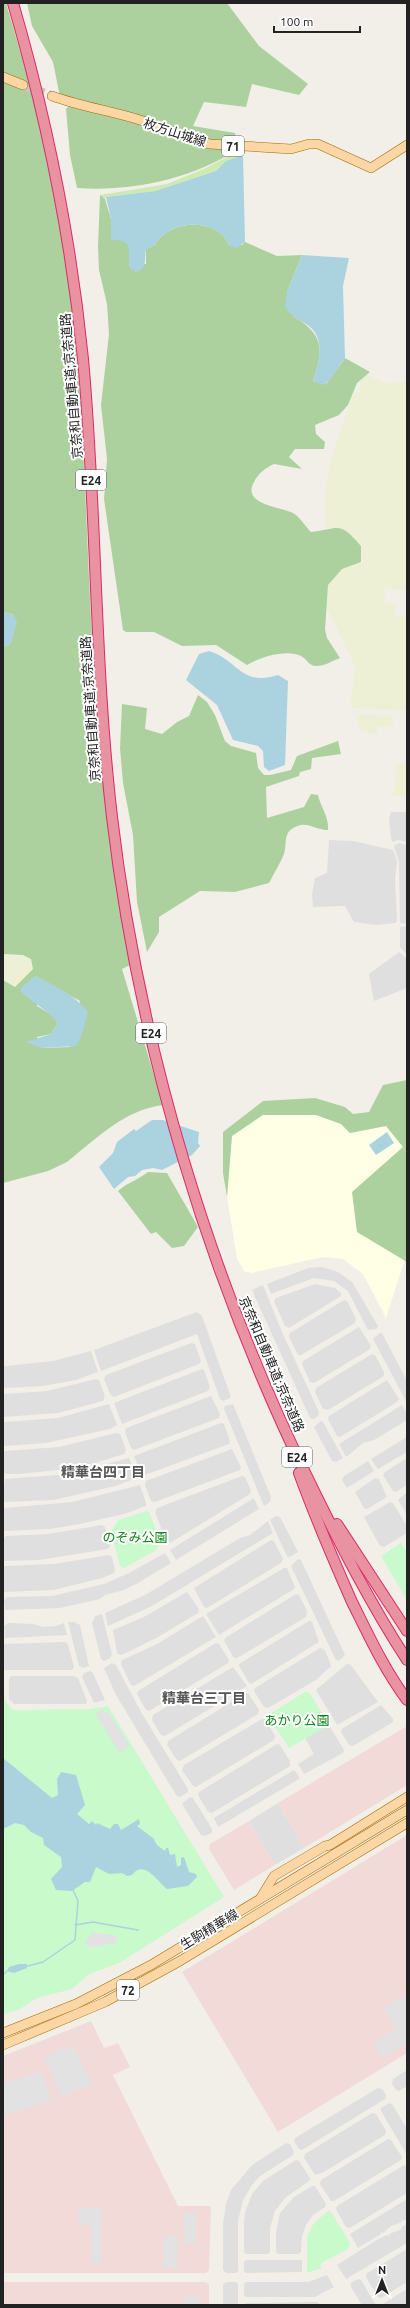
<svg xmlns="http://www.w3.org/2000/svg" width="410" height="2308" font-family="Ubuntu,'Noto Sans JP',sans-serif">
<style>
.residential{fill:#e0dfdf}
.commercial{fill:#f2dad9}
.education{fill:#ffffe5}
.farmland{fill:#eef0d5}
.grass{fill:#cdebb0}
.forest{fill:#add19e;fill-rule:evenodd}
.park{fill:#c8facc}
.parking{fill:#e2e2e2}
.water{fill:#aad3df}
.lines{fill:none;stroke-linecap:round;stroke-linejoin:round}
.stream{stroke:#aad3df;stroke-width:1.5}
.primary-tunnel{stroke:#c8c6c1;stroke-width:9;stroke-dasharray:9 4.5;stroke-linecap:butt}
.primary-casing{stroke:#a06b00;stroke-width:10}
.motorway-casing{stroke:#dc2a67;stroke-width:12}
.primary{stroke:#fcd6a4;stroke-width:9}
.motorway{stroke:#e892a2;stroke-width:10}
.labels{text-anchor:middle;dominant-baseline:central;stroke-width:4;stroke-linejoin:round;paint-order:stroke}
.shield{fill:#fff;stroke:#646464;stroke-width:1}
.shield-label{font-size:12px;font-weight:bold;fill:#222}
.street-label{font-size:13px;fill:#222;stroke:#fff}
.park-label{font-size:13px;fill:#0c8416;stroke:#fff}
.neighbourhood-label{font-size:14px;font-weight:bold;fill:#555;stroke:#fff}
</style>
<rect width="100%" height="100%" fill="#f2efe9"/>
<g class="residential">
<path d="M 391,812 L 407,812 L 407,842 L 398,840 L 393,842 L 391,838 L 389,820 Z"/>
<path d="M 329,840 L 353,841 L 393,850 L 397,861 L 395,879 L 397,921 L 395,923 L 376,925 L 354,922 L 345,906 L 313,907 L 312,894 L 315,878 L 327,873 Z"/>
<path d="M 399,843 L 407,845 L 407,924 L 400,923 L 399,862 L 394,846 Z"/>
<path d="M 407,926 L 407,955 L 400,947 L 400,927 Z"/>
<path d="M 399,952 L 407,959 L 407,988 L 374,1001 L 369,974 Z"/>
<path d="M 322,1267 L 338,1272 L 352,1282 L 378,1326 L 376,1329 L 368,1330 L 348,1291 L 334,1281 L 314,1278 L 271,1294 L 267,1284 L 308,1268 Z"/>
<path d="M 315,1284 L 335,1288 L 341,1293 L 341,1296 L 289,1328 L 285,1326 L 274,1301 L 276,1298 Z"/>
<path d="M 263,1285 L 282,1332 L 319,1412 L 318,1416 L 314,1419 L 310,1418 L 252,1290 Z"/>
<path d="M 344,1300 L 347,1301 L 356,1319 L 355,1323 L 301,1355 L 298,1355 L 289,1337 L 290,1333 Z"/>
<path d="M 197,1312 L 202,1316 L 231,1397 L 230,1398 L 223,1401 L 220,1399 L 197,1334 L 101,1371 L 94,1350 Z"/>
<path d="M 359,1327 L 371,1346 L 370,1349 L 314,1383 L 310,1382 L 302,1364 L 303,1361 Z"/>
<path d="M 380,1333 L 382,1333 L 407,1381 L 407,1403 L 373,1339 Z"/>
<path d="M 191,1343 L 195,1344 L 201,1361 L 199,1364 L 114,1397 L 110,1394 L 104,1379 L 106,1375 Z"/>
<path d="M 91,1351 L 98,1372 L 76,1380 L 43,1386 L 5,1388 L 3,1386 L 3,1367 L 5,1366 L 53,1361 Z"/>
<path d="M 372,1354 L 375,1355 L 384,1372 L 384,1376 L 328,1410 L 323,1409 L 315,1392 L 316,1388 Z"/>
<path d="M 202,1369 L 204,1370 L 210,1387 L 208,1391 L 122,1424 L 114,1403 Z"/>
<path d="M 96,1379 L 99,1380 L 105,1396 L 103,1401 L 58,1413 L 3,1417 L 3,1394 L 47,1391 Z"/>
<path d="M 387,1380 L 399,1399 L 397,1402 L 340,1437 L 337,1436 L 328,1419 L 329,1416 Z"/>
<path d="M 211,1396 L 220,1414 L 219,1418 L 134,1450 L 131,1448 L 125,1432 L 126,1428 Z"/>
<path d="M 109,1404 L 117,1425 L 110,1429 L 46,1443 L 5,1446 L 3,1443 L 3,1424 L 5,1422 L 58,1418 Z"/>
<path d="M 233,1404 L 271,1497 L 270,1502 L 264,1506 L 224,1409 L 225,1406 Z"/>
<path d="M 402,1405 L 407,1414 L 407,1420 L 374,1440 L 363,1443 L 346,1457 L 339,1444 Z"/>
<path d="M 321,1421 L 323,1422 L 343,1458 L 336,1462 L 332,1461 L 314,1427 Z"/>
<path d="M 221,1423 L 224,1424 L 230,1441 L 229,1444 L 142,1476 L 134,1456 Z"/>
<path d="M 116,1433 L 120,1434 L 126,1450 L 124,1454 L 92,1464 L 59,1470 L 19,1474 L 6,1474 L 3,1472 L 3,1453 L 5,1451 L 59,1447 Z"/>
<path d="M 407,1437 L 407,1452 L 378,1469 L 371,1459 Z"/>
<path d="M 232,1449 L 241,1467 L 240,1470 L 155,1502 L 151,1501 L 145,1485 L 146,1481 Z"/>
<path d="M 129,1458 L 137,1478 L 115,1486 L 54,1500 L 6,1502 L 3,1500 L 5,1479 L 69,1474 Z"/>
<path d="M 407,1458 L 407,1485 L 396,1492 L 393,1491 L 383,1475 L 385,1472 Z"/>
<path d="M 368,1461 L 374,1471 L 347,1488 L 342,1480 L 344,1476 Z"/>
<path d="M 242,1476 L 245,1477 L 251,1490 L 250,1494 L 170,1543 L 166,1541 L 155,1512 L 157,1508 Z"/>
<path d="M 375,1478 L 379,1479 L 387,1497 L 367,1509 L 364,1508 L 355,1492 Z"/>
<path d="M 140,1485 L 146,1503 L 146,1506 L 124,1514 L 80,1524 L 50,1529 L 5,1531 L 3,1529 L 3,1510 L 5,1508 L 72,1502 Z"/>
<path d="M 407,1492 L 407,1515 L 398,1500 Z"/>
<path d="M 254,1498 L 259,1509 L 176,1560 L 170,1550 Z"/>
<path d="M 390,1502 L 393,1503 L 407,1526 L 407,1533 L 384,1547 L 380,1546 L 364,1517 Z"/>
<path d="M 276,1516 L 280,1517 L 298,1552 L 290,1557 L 287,1556 L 270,1520 Z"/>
<path d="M 268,1521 L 273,1533 L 152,1606 L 108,1626 L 105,1613 L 145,1595 L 240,1538 L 250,1535 Z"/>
<path d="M 102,1525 L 105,1527 L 110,1546 L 108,1549 L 39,1560 L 5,1561 L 3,1559 L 3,1539 L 6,1536 L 48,1534 Z"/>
<path d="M 271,1540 L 274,1541 L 283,1559 L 281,1563 L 207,1608 L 204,1607 L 194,1588 Z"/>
<path d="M 165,1553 L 171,1563 L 138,1583 L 124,1590 L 105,1595 L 100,1599 L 60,1608 L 5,1610 L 4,1600 L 7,1597 L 52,1596 L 104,1584 L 129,1573 Z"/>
<path d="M 109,1555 L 112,1557 L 115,1570 L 114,1573 L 102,1578 L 54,1590 L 4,1592 L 4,1566 L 54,1564 Z"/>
<path d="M 298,1559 L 301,1560 L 345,1655 L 339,1661 L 336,1660 L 291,1566 Z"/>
<path d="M 284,1568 L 287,1568 L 295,1587 L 294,1589 L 219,1635 L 206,1614 Z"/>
<path d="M 187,1592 L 199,1609 L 198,1613 L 158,1637 L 126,1653 L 120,1655 L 117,1653 L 113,1630 L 144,1617 Z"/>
<path d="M 296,1594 L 299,1595 L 307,1611 L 306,1617 L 237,1658 L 234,1658 L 224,1641 L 225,1638 Z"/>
<path d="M 102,1614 L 112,1654 L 110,1658 L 104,1661 L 101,1659 L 92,1623 L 95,1616 Z"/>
<path d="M 203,1616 L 216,1637 L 134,1686 L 131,1685 L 121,1664 L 122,1660 L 157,1644 Z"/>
<path d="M 309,1621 L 312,1622 L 319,1642 L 251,1684 L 249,1683 L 239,1666 L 239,1664 Z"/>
<path d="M 68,1622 L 74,1622 L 80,1625 L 89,1666 L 83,1668 L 79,1666 Z"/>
<path d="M 8,1623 L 33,1624 L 43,1627 L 56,1626 L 64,1623 L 67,1635 L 5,1638 L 4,1626 Z"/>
<path d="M 65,1642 L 68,1644 L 74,1667 L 72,1670 L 3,1670 L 3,1644 Z"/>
<path d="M 216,1643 L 219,1644 L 229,1660 L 228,1663 L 149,1711 L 146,1710 L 137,1694 L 138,1691 Z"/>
<path d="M 320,1648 L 325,1650 L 331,1666 L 316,1680 L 268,1708 L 264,1707 L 254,1691 L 255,1688 Z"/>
<path d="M 112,1663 L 116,1665 L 141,1712 L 188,1789 L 188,1792 L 180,1797 L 177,1796 L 173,1790 L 116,1695 L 104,1668 Z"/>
<path d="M 347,1664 L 350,1664 L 378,1702 L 337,1725 L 316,1690 Z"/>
<path d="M 233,1667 L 247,1686 L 165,1736 L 161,1735 L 152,1720 L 153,1715 Z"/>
<path d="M 90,1671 L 93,1673 L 105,1700 L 94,1703 L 82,1677 L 84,1673 Z"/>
<path d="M 11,1676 L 74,1676 L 78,1678 L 87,1701 L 86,1704 L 14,1704 L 9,1699 L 9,1679 Z"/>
<path d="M 246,1693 L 249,1694 L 259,1710 L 258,1714 L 180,1761 L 177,1760 L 167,1745 L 168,1741 Z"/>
<path d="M 381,1705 L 393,1719 L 393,1722 L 353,1746 L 349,1745 L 341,1732 L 342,1729 Z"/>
<path d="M 262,1719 L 265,1719 L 275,1736 L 274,1740 L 196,1787 L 193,1786 L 182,1770 L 184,1765 Z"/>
<path d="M 329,1725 L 344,1750 L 343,1753 L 304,1774 L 298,1764 L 314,1754 L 305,1738 Z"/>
<path d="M 277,1744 L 280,1745 L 290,1761 L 290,1766 L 212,1813 L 208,1812 L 198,1795 L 199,1792 Z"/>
<path d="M 294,1770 L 299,1776 L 299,1779 L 218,1827 L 214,1818 Z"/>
<path d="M 190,1797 L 193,1798 L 212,1829 L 212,1833 L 205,1836 L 201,1835 L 182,1804 Z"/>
<path d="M 278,1803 L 304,1848 L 275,1865 L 249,1821 Z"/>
<path d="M 407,2070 L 407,2086 L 399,2091 L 396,2090 L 392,2084 L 393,2079 Z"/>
<path d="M 378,2088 L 382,2089 L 386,2095 L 385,2099 L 302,2150 L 299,2149 L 294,2141 L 295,2138 Z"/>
<path d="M 389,2103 L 392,2104 L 407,2129 L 407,2155 L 381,2111 L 381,2108 Z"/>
<path d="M 372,2113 L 376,2114 L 386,2131 L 385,2135 L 322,2173 L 315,2175 L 304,2158 L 305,2154 Z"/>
<path d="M 388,2139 L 391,2140 L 402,2157 L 401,2160 L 334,2201 L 331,2201 L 320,2184 L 321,2180 Z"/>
<path d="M 286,2143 L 290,2144 L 294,2152 L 293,2155 L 260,2176 L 252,2185 L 243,2200 L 238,2221 L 238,2271 L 236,2273 L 226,2273 L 223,2270 L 223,2224 L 226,2204 L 231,2190 L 252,2165 Z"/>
<path d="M 296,2160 L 299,2161 L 310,2178 L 309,2181 L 285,2198 L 275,2211 L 270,2228 L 270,2252 L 268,2254 L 246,2254 L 244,2252 L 244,2222 L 245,2212 L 252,2194 L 263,2181 Z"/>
<path d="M 404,2165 L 407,2166 L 407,2193 L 350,2228 L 346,2227 L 336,2209 L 337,2206 Z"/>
<path d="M 312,2186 L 315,2186 L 326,2204 L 325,2207 L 313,2215 L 306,2225 L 302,2236 L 301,2252 L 298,2254 L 278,2254 L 276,2252 L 276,2232 L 280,2213 L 294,2197 Z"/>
<path d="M 407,2199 L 407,2218 L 404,2221 L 401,2219 L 402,2222 L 391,2226 L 383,2233 L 381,2231 L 381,2234 L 358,2248 L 350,2234 Z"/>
<path d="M 407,2224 L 407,2243 L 346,2279 L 337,2265 L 375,2241 L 387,2235 L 390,2236 L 389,2234 L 402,2229 L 401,2227 Z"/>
<path d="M 407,2249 L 407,2282 L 381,2298 L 378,2297 L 366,2277 L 366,2274 Z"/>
<path d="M 246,2260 L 302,2260 L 302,2272 L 246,2273 L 244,2271 L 244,2262 Z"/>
<path d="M 327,2275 L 334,2287 L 315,2297 L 246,2297 L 244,2295 L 244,2284 L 246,2282 L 308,2282 Z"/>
<path d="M 358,2279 L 361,2280 L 376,2305 L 362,2305 L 351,2287 L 351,2283 Z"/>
<path d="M 226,2282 L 236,2282 L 238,2284 L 238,2305 L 223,2305 L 223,2285 Z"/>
<path d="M 407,2289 L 407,2305 L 383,2305 L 384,2303 Z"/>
<path d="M 317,2302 L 321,2305 L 244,2305 L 246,2303 Z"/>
</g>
<g class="commercial">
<path d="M 407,1726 L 407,1785 L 304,1848 L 278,1803 Z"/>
<path d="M 249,1821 L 275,1865 L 234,1890 L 209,1849 L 210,1844 Z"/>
<path d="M 407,1835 L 407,2053 L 278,2132 L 182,1972 Z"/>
<path d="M 91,2021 L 104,2048 L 118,2043 L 130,2067 L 113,2075 L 178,2206 L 211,2206 L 209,2270 L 206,2273 L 3,2273 L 3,2056 Z"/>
<path d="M 3,2282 L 206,2282 L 209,2285 L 209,2305 L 3,2305 Z"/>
</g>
<path class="education" d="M 263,1115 L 316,1115 L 341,1124 L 350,1133 L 386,1126 L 403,1147 L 357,1232 L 405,1259 L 386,1318 L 363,1274 L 343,1259 L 323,1257 L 251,1273 L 244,1271 L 237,1258 L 227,1197 L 232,1136 Z"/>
<g class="farmland">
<path d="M 367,375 L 387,383 L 407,382 L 407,591 L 386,588 L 384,603 L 396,604 L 394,615 L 407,616 L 407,709 L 405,710 L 352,708 L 350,705 L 355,666 L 327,608 L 328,584 L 342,569 L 361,563 L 362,556 L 361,545 L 353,536 L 340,527 L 325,528 L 325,492 L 330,461 L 352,398 L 354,392 L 360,392 L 360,380 Z"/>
<path d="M 356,714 L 393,716 L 394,726 L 376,727 L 378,735 L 362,731 L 359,727 Z"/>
<path d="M 397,763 L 407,763 L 407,796 L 393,796 Z"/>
<path d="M 3,954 L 23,955 L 31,959 L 33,969 L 15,988 L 3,980 Z"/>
</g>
<path class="grass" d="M 242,149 L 247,149 L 243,155 L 226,161 L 216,171 L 155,191 L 106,197 L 105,199 L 100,195 L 167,184 L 206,168 Z"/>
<g class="forest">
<path d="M 3,3 L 6,3 L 30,85 L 3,74 Z"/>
<path d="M 27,3 L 227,3 L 259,46 L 308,84 L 299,95 L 252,84 L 246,107 L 204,102 L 193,126 L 235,133 L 237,144 L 210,142 L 60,97 L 53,62 L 32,26 Z"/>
<path d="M 3,79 L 31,90 C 49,165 64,240 73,317 C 85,428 86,540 93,653 C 98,758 110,861 130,965 L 122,969 L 163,1105 C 124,1110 97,1138 67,1162 L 48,1171 L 3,1183 L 3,980 L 15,987 L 33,969 L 31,959 L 23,955 L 3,954 L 3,647 L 11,643 L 14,615 L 3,612 ZM 35,976 L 80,1001 L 70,1047 L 41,1048 L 37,1037 L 51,1034 L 58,1023 L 52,1015 L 37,1006 Z"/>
<path d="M 69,106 L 83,107 L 236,150 C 193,179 129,192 77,188 L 70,155 L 66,109 Z"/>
<path d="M 100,195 L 105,199 L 111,219 L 112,239 C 133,239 130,248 129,266 L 146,264 L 146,249 L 155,245 C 167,220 218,216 229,245 L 242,245 L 245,242 L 277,256 L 302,255 L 287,292 L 293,316 C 324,335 324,348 313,381 L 323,384 L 327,383 L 345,358 L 370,372 L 357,383 L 348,405 L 339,415 L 315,425 L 316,434 L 325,442 L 324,449 L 295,449 L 289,457 L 302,469 L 274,464 C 265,468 258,474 254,482 C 241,505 282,507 293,513 C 300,517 305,526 311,532 C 339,529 339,520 361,546 L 361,562 L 342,569 L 328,585 L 325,630 L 327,638 L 340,658 C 332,661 325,666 316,666 C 309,666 307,659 301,656 C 287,649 260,657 247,665 L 216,645 L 182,646 L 154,632 L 126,632 L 123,630 L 104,499 L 107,459 L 101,405 L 109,334 L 107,304 L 99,270 L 98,246 Z"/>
<path d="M 198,695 L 207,702 L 215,715 L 225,741 L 231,746 L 256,753 L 258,768 L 264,775 L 270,775 L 291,770 L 297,756 L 338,741 L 341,754 L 312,758 L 311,769 L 300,772 L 299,776 L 266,787 L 267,818 L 304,807 L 311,794 L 318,795 C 321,808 329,816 328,830 C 318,830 308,823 301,825 C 281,830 288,842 284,854 C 280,864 274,873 269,883 L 235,892 L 200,891 L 159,917 L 159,932 L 147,952 L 137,902 L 133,835 L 123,783 L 120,748 L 122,704 L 147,708 L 145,729 L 162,734 L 177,722 L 189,716 Z"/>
<path d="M 407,1080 L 407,1262 L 357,1232 L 352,1192 L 403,1147 L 386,1126 L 350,1133 L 341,1124 L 316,1115 L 263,1115 L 232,1136 L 227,1197 L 223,1173 L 223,1132 L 263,1101 L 315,1098 L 345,1107 L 353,1114 L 369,1112 L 383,1085 Z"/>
<path d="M 148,1172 L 167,1173 L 198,1227 L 184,1246 L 172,1248 L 156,1232 L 151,1234 L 118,1191 C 128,1182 138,1180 148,1172 Z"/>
</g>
<g class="park">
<path d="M 147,1511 L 149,1512 L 160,1540 L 156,1550 L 124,1568 L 120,1566 L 111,1532 L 118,1520 Z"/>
<path d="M 401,1543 L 407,1553 L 407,1600 L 381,1556 Z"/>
<path d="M 3,1689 L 5,1701 L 13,1710 L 91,1709 L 108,1706 L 224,1897 L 119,1963 L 89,1974 L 72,1989 L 37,1998 L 18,2010 L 3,2014 Z"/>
<path d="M 305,1692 L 309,1692 L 329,1725 L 289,1748 L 269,1717 L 271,1713 Z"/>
<path d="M 328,2211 L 331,2212 L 350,2243 L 348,2249 L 323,2262 L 320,2265 L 322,2268 L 307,2273 L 307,2236 L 314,2223 Z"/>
</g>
<g class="parking">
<path d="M 102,1709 L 105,1713 L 108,1711 L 130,1746 L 120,1753 L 95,1714 Z"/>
<path d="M 92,1932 L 114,1935 L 118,1938 L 114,1945 L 109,1943 L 100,1947 L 88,1947 L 85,1942 Z"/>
<path d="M 407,1994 L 407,2043 L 382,2058 L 373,2043 L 395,2029 L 383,2008 Z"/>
<path d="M 68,2046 L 70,2050 L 75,2048 L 92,2084 L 62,2097 L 44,2057 Z"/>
<path d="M 42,2072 L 51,2100 L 3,2115 L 3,2083 Z"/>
<path d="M 79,2208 L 101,2209 L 101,2262 L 91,2262 L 91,2225 L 79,2225 Z"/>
<path d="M 184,2212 L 196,2212 L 196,2244 L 185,2244 Z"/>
<path d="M 164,2236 L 178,2236 L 177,2268 L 163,2268 Z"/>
<rect x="184" y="2297" width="15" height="8"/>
</g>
<g class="water">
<path d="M 243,155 L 245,242 L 236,248 L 229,245 C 218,216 167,220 155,245 L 146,249 C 144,258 148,269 136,272 L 130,268 C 125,252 138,239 111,240 L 111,219 L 106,197 L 155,191 L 216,171 L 226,161 Z"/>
<path d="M 302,255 L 349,258 L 343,286 L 345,358 C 337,367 333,380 323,385 L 313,381 C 319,363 327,337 306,324 C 298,319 289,315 285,306 L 287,292 Z"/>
<path d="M 3,612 L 14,615 L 17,622 L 11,643 L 3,647 Z"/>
<path d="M 209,651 C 239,660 240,687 278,675 L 288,681 L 285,765 L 269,771 L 264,767 L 263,751 L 258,746 L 233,740 L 217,705 L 186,680 L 199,654 Z"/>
<path d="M 35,976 C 55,986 74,994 88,1012 L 81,1037 L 76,1046 L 41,1048 L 26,1042 L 51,1034 L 58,1023 C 50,1012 32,1002 20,991 L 21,988 Z"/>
<path d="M 152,1120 L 163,1120 L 199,1132 L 198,1143 L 200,1146 L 192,1155 L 162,1170 L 153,1168 L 142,1170 L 135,1176 L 128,1177 L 114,1189 L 99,1167 L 113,1153 L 117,1142 L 134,1129 L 136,1131 Z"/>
<path d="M 387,1132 L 394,1143 L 376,1155 L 369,1145 Z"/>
<path d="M 3,1758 L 52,1798 L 58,1795 L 57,1779 L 61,1772 L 76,1775 L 85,1805 L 77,1814 L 89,1824 L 92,1821 L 96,1825 L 97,1823 L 110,1829 L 114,1824 L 118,1824 L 121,1830 L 139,1819 L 140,1824 L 137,1826 L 153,1838 L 157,1845 L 165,1851 L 166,1848 L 168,1848 L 170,1855 L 175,1854 L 177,1867 L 181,1865 L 181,1858 L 184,1857 L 189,1872 L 196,1874 L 197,1877 L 188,1886 L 167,1889 C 157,1881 144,1859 132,1875 L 127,1876 L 122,1873 L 109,1874 L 96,1867 L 90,1882 L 85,1882 L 72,1891 L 56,1890 L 51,1879 L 62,1867 L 61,1857 L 44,1845 L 43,1838 L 31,1832 L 24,1825 L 15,1823 L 3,1829 Z"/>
<path d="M 19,1964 L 27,1964 L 27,1968 L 14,1973 L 7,1971 L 9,1967 Z"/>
</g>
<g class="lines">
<g class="stream">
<path d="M 75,1925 L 93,1922 L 138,1930"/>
<path d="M 28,1966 L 43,1962 L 75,1940 L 78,1901 L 73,1890"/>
<path d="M 3,1975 L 7,1971"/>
</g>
<path class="primary-tunnel" d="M 23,85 L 52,96"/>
<g class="primary-casing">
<g id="primary">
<path d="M 3,77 L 23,85"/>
<path d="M 52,96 C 82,107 113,111 143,121 C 166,128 187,139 210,144 L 291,149 L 309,144 L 318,144 L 371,168 L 407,145"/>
<path d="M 260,1899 L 274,1876 L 325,1846 L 330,1845 L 407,1797"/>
<path d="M 3,2033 L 76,2004 L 151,1965 L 407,1810"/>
<path d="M 3,2045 L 105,2002 L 180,1961 L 407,1823"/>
</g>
</g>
<g class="motorway-casing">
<g id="motorway">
<path d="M 13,3 C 47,120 71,238 83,359 C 97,511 94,665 112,817 C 139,1046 209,1278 311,1485 C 340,1544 371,1605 407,1660"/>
<path d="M 299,1473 C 315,1517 333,1559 352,1602 C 369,1636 384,1669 407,1700"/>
<path d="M 337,1524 L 407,1631"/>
</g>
</g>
<use href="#primary" class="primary"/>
<use href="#motorway" class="motorway"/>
</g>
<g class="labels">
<g class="shield">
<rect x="222" y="136" width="22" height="20" rx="3"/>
<rect x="76" y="470" width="30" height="20" rx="3"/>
<rect x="136" y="1023" width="30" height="20" rx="3"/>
<rect x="282" y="1447" width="30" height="20" rx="3"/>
<rect x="117" y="1980" width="22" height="20" rx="3"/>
</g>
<g class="shield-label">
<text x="233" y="146">71</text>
<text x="91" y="480">E24</text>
<text x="151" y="1033">E24</text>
<text x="297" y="1457">E24</text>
<text x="128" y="1990">72</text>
</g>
<g class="street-label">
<text transform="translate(175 132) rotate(18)">枚方山城線</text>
<text transform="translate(71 386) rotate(-95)">京奈和自動車道;京奈道路</text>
<text transform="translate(90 709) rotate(-94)">京奈和自動車道;京奈道路</text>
<text transform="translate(272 1364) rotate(67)">京奈和自動車道;京奈道路</text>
<text transform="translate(209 1929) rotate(-31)">生駒精華線</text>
</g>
<g class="park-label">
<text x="135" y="1537">のぞみ公園</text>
<text x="297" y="1720">あかり公園</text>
</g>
<g class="neighbourhood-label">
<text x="103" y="1472">精華台四丁目</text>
<text x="204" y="1698">精華台三丁目</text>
</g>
</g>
<rect width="410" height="2308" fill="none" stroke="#222222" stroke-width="8"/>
<g transform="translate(382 2280)" stroke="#ffffff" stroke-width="3" paint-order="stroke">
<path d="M0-3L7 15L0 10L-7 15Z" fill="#222222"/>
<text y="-6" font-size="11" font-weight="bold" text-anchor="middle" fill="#222222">N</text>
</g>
<path d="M274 26v6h86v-6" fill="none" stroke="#222222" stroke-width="2"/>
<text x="280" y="26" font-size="12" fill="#222222" stroke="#ffffff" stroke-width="3" paint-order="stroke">100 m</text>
</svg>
